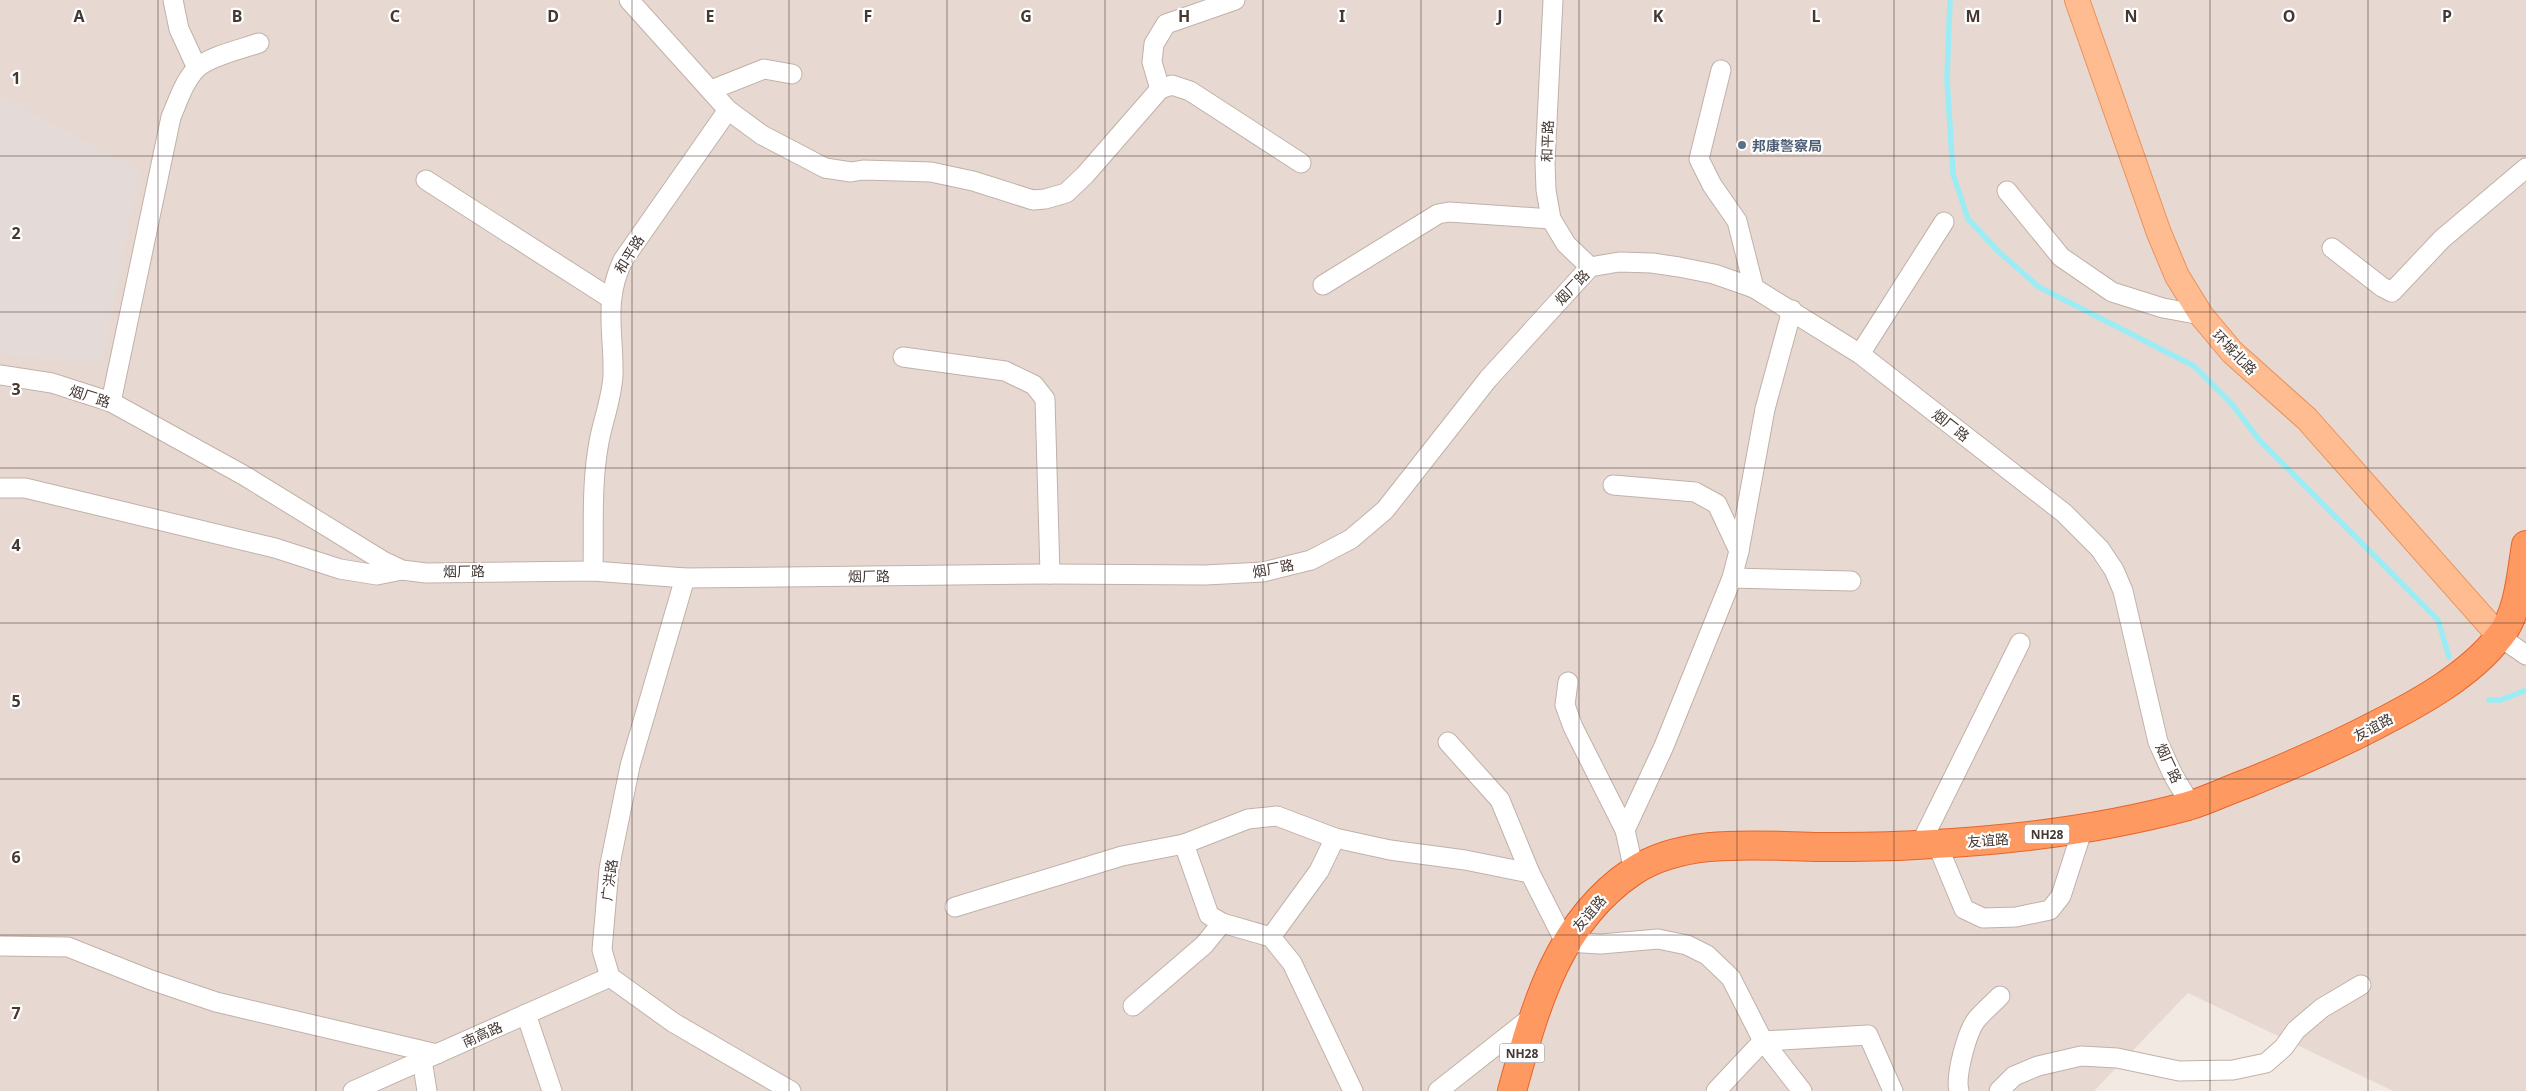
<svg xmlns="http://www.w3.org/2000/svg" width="2526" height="1091" font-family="'Noto Sans','Noto Sans SC',sans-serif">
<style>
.residential{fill:#e7d9d1}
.industrial{fill:#e4dbd8}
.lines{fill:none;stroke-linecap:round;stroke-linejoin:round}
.stream{stroke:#9becf4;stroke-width:5.5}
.minor-casing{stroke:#c1b1a8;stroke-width:21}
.major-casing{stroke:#ea9159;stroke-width:26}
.highway-casing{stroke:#e6652a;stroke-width:30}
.minor{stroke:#fff;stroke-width:19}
.major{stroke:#ffbc90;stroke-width:24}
.highway{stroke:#ff9962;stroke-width:28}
.grid{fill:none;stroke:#453833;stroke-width:1;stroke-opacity:0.55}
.service-dot{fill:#5c6f8a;stroke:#fff;stroke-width:2}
.labels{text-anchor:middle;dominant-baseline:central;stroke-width:4.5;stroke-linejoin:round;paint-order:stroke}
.shield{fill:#fff;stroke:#7d7470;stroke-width:1}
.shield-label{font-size:12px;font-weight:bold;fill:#453833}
.street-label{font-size:14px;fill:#453833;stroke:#fff}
.service-label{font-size:14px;font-weight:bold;fill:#4e5e75;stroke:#fff;text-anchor:start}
.grid-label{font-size:16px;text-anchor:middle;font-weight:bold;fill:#453833;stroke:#fff;stroke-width:4.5;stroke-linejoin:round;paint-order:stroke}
</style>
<rect width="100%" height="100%" fill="#f3e9e3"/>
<path class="residential" d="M 0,0 L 2526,0 L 2526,1091 L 2393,1091 L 2188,993 L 2094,1091 L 0,1091 Z"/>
<path class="industrial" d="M 0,96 L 139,170 L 102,363 L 0,354 Z"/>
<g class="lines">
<g class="stream">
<path d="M 1950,0 L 1947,79 L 1953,174 L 1968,219 L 1999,252 L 2039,287 L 2194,366 L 2231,403 L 2260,441 L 2438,620 L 2449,657"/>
<path d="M 2489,700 L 2501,700 L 2526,690"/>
</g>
<g class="minor-casing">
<g id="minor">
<path d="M 173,0 L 179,29 L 197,68"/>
<path d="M 1553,0 L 1545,162 L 1546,190 L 1551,219 L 1566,244 L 1590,267"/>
<path d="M 1721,70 L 1699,159 L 1712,185 L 1737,221 L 1754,288"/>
<path d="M 1160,89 L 1152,62 L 1154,44 L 1166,24 L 1235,0"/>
<path d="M 711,90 L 764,69 L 792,74"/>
<path d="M 728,110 L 762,135 L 825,168 L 851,172 L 863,170 L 931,172 L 973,181 L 1033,200 L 1045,199 L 1066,193 L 1085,175 L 1160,89 L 1172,85 L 1190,91 L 1301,163"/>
<path d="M 426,180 L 610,298"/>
<path d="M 2007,191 L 2061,257 L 2112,292 L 2163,308 L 2201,315"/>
<path d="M 2332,248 L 2382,287 L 2392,292 L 2442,239 L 2526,168"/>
<path d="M 1323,285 L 1438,214 L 1449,212 L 1551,219"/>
<path d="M 1860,354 L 1944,222"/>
<path d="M 903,357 L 1005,371 L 1034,385 L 1045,399 L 1050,574"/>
<path d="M 0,375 L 52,383 L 111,402 L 245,476 L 383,561 L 402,570 L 426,573 L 593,571 L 685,578 L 1050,574 L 1205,575 L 1263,572 L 1311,560 L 1351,539 L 1385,510 L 1488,379 L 1590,267 L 1619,262 L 1652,263 L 1679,267 L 1714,274 L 1754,288 L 1860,354 L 2064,513 L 2100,549 L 2114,570 L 2123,591 L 2158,742 L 2173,775 L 2191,805"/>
<path d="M 111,402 L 171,117 C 178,101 184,81 197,68 C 210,56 242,49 259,43"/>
<path d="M 1613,485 L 1695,492 L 1717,504 L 1739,551"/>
<path d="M 0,488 L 25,488 L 275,548 L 340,569 L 377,575 L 402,570"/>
<path d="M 593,571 C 594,529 591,484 599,442 C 603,420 612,398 613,375 C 614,332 603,302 623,260 L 728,110 L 629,0"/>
<path d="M 685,578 L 630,766 L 609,869 L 602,950 L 610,977 L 674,1023 L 791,1091"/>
<path d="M 1732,578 L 1851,581"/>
<path d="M 2500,637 L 2526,655"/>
<path d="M 1568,682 L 1565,705 L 1573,727 L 1625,830"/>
<path d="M 1448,742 L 1500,800 L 1530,873 L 1565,942 L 1601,944 L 1658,939 L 1687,945 L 1707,955 L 1731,978 L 1763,1041 L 1802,1091"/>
<path d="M 1184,844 L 1248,819 L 1277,816 L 1335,838 L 1390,850 L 1465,860 L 1530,873"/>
<path d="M 1937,844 L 1964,909 L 1983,918 L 2016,917 L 2050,910 L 2061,896 L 2083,828"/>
<path d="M 1920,845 L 2020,643"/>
<path d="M 1634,871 L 1625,830 L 1664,746 L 1732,578 L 1739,551 L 1765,409 L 1792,310"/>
<path d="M 955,907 L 1122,856 L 1184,844 L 1209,915 L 1222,923 L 1271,937 L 1292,963 L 1353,1091"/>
<path d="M 1271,937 L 1319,871 L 1335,838"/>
<path d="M 0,946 L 68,947 L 151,980 L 216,1002 L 437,1054"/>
<path d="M 1133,1006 L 1204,945 L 1222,923"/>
<path d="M 526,1014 L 552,1091"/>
<path d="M 422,1060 L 427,1091"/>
<path d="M 353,1091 L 610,977"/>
<path d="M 1438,1091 L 1533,1016"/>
<path d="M 1716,1091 L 1763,1041 L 1868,1035 L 1893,1091"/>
<path d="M 1959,1091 C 1955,1076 1967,1031 1977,1019 C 1984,1011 1992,1004 2000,996"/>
<path d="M 1999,1091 L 2014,1076 L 2038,1066 L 2081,1056 L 2117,1058 L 2179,1071 L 2233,1070 L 2266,1063 L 2284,1047 L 2296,1030 L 2322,1008 L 2361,985"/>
</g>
</g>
<g class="major-casing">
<path id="major" d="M 2077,0 L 2159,233 L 2177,276 L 2201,315 L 2232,352 L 2307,419 L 2500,637"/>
</g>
<g class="highway-casing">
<path id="highway" d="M 1512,1091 C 1535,1008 1557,923 1632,872 C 1684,837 1760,846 1820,847 C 1852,847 1884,847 1916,845 C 2007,841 2099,830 2188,806 C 2208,800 2228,790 2248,783 C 2292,765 2334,747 2376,725 C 2419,703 2470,675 2500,636 C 2519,613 2521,574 2526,545"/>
</g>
<use href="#minor" class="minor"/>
<use href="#major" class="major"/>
<use href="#highway" class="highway"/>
</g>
<path class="grid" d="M 158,0 L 158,1091M 316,0 L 316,1091M 474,0 L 474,1091M 632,0 L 632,1091M 789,0 L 789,1091M 947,0 L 947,1091M 1105,0 L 1105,1091M 1263,0 L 1263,1091M 1421,0 L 1421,1091M 1579,0 L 1579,1091M 1737,0 L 1737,1091M 1894,0 L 1894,1091M 2052,0 L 2052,1091M 2210,0 L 2210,1091M 2368,0 L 2368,1091M 0,156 L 2526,156M 0,312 L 2526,312M 0,468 L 2526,468M 0,623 L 2526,623M 0,779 L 2526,779M 0,935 L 2526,935"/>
<circle class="service-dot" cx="1742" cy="145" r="5"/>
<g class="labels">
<g class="shield">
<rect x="2024.5" y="824.5" width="45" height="19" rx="4"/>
<rect x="1499.5" y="1043.5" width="45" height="19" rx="4"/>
</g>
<g class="shield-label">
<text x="2047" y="834">NH28</text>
<text x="1522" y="1053">NH28</text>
</g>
<g class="street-label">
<text transform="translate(1547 141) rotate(-88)">和平路</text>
<text transform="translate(629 254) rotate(-58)">和平路</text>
<text transform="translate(1572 287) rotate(-46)">烟厂路</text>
<text transform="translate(2235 352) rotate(46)">环城北路</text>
<text transform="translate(90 396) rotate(18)">烟厂路</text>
<text transform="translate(1951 425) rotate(38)">烟厂路</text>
<text transform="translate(1273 568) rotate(-11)">烟厂路</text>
<text transform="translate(464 571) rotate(-1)">烟厂路</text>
<text transform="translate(869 576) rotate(-1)">烟厂路</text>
<text transform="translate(2373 727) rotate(-28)">友谊路</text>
<text transform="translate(2169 763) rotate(65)">烟厂路</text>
<text transform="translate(1988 840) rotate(-4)">友谊路</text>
<text transform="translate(609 880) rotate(-82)">广洪路</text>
<text transform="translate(1589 913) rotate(-49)">友谊路</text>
<text transform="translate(482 1034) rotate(-24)">南高路</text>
</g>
<g class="service-label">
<text x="1752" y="145">邦康警察局</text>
</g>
</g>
<g class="grid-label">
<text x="79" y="22">A</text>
<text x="237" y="22">B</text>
<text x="395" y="22">C</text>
<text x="553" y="22">D</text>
<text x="710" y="22">E</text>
<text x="868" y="22">F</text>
<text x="1026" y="22">G</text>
<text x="1184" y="22">H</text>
<text x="1342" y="22">I</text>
<text x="1500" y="22">J</text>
<text x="1658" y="22">K</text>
<text x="1816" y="22">L</text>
<text x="1973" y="22">M</text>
<text x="2131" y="22">N</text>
<text x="2289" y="22">O</text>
<text x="2447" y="22">P</text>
<text x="16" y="84">1</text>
<text x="16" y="239">2</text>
<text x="16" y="395">3</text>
<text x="16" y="551">4</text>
<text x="16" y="707">5</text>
<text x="16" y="863">6</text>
<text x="16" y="1019">7</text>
</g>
</svg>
